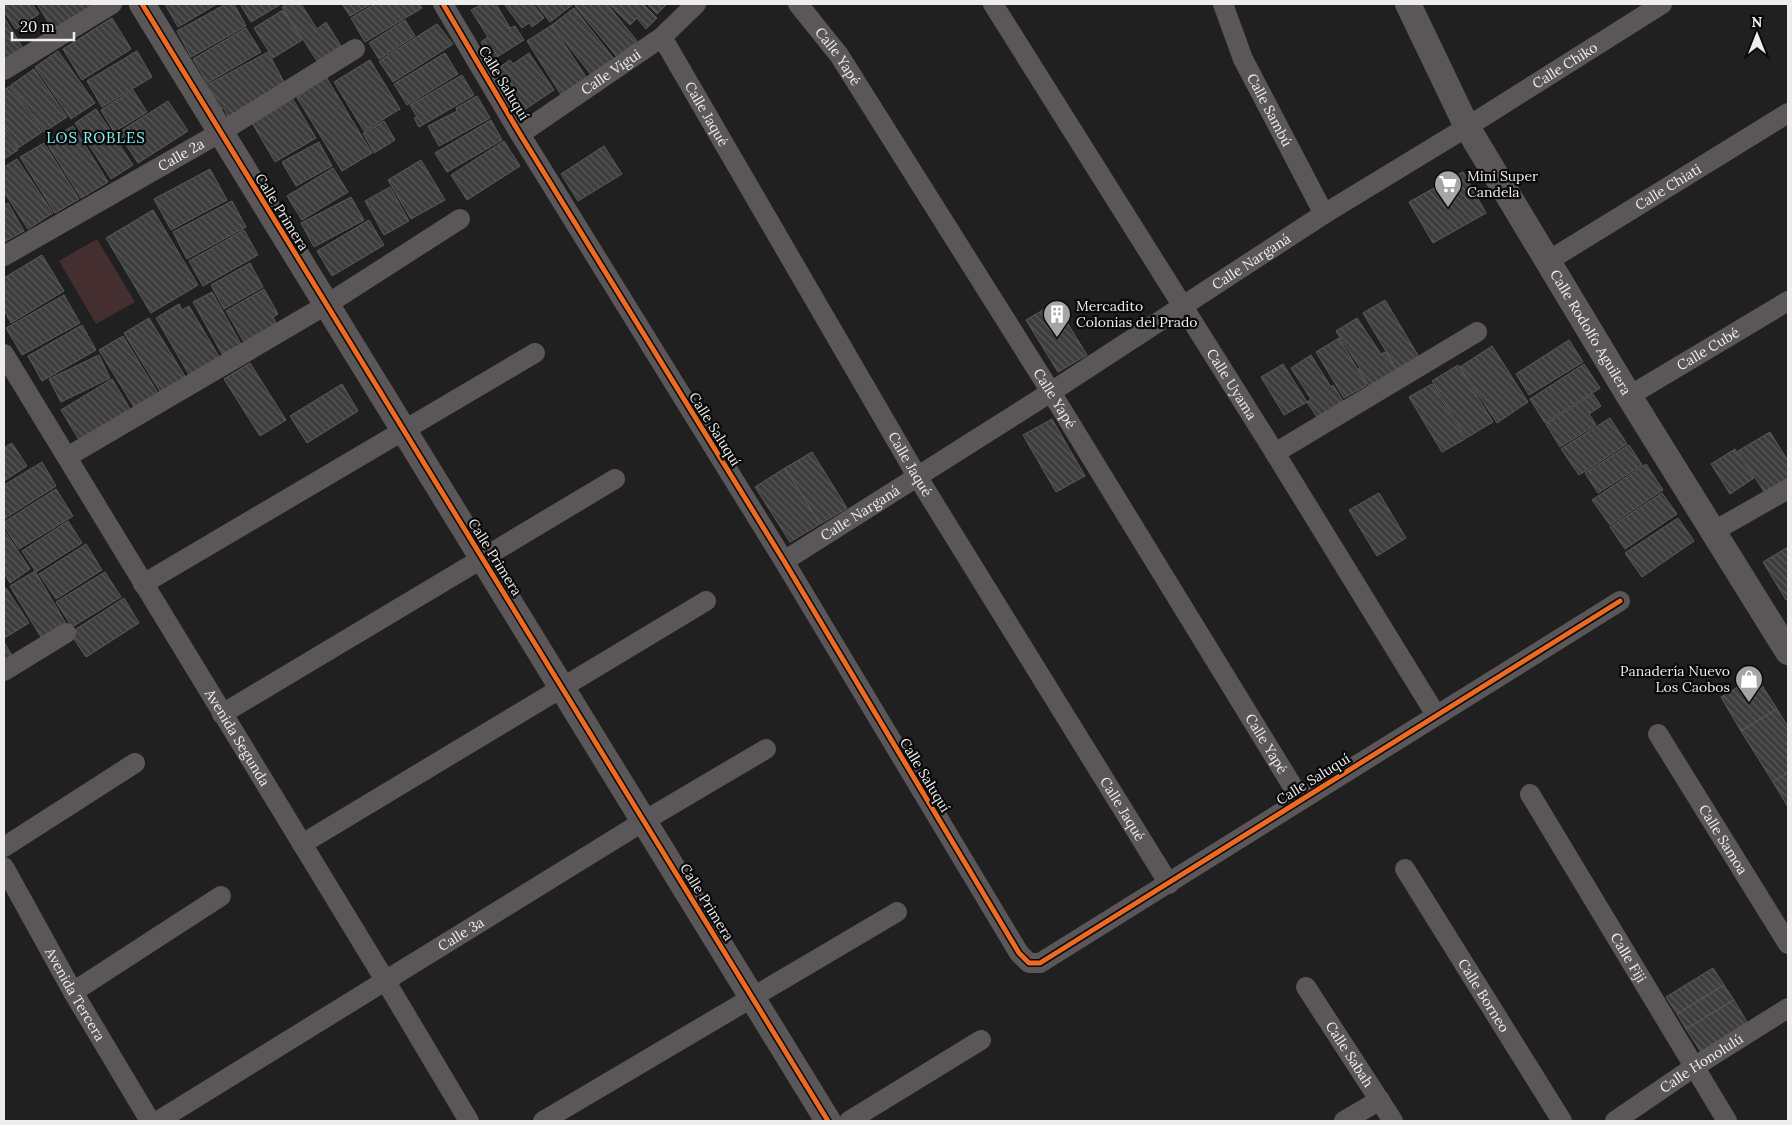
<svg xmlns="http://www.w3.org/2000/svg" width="1792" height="1125" font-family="Lora,serif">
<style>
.pitch{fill:#452e30}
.building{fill:url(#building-back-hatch);stroke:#5b5b5c}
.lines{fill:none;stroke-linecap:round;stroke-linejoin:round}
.minor{stroke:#5b5758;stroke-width:20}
.tertiary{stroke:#5b5758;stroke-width:26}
.cycleway-casing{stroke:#0a090a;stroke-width:8}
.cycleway{stroke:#ed6a23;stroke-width:5}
.labels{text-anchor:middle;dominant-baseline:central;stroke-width:4.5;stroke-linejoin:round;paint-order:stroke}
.street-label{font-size:14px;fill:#eeedee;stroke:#0a090a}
.poi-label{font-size:14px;fill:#eeedee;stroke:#0a090a;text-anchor:start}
.neighbourhood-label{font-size:15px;letter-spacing:1px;fill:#86f2f1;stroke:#0a090a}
</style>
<defs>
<pattern id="building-back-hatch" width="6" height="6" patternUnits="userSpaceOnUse" patternTransform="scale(1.25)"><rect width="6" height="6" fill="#3d3d3e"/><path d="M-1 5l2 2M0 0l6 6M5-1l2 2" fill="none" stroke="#59595a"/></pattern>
</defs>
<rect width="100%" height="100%" fill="#202020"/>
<path class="pitch" d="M 97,239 L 135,302 L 96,324 L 59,261 Z"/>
<g class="building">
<path d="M 4,4 L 32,4 L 39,14 L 16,29 L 4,12 Z"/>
<path d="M 37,4 L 98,4 L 56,34 Z"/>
<path d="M 165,4 L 217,4 L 178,27 Z"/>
<path d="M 226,4 L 234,4 L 246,26 L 191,57 L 177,31 Z"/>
<path d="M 240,4 L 281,4 L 251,22 Z"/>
<path d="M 287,4 L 301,4 L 317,29 L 326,22 L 341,46 L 317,61 L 282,7 Z"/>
<path d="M 342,4 L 371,4 L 350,16 Z"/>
<path d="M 375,4 L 419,4 L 422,8 L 365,42 L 351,18 Z"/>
<path d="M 483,4 L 496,4 L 510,28 L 515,26 L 524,40 L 492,60 L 481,42 L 488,37 L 471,10 Z"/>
<path d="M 504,4 L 533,4 L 544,18 L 532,27 L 529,23 L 522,28 Z"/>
<path d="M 536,4 L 571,4 L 572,5 L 550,22 Z"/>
<path d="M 578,4 L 607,4 L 637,41 L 617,57 L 575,6 Z"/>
<path d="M 609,4 L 643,4 L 657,18 L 646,29 L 637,18 L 630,25 Z"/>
<path d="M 647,4 L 667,4 L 657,14 Z"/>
<path d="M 574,8 L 614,59 L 592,76 L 552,25 Z"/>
<path d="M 283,10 L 302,40 L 273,58 L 254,28 Z"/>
<path d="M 4,17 L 24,50 L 4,63 Z"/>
<path d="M 112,18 L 131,49 L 82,80 L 63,49 Z"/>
<path d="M 405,20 L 415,36 L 379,59 L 369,43 Z"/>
<path d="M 437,24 L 453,44 L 393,82 L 379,61 Z"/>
<path d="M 552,25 L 588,80 L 562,96 L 527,41 Z"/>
<path d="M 246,28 L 261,52 L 207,83 L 193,59 Z"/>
<path d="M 58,51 L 95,103 L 71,119 L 35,67 Z"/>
<path d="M 137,51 L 152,77 L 102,107 L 87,81 Z"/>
<path d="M 268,52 L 286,86 L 228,117 L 224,108 L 219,111 L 205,86 Z"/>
<path d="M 445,53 L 458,74 L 407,105 L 394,84 Z"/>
<path d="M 529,53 L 554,90 L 524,110 L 497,69 L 510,60 L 513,64 Z"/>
<path d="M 370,60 L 400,109 L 364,131 L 334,82 Z"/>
<path d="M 34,69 L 67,117 L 44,132 L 11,85 Z"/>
<path d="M 462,75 L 474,95 L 419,127 L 414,118 L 417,117 L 410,105 Z"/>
<path d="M 326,77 L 372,153 L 342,171 L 296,96 Z"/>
<path d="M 10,86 L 42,132 L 18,148 L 4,127 L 4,90 Z"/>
<path d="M 133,90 L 147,112 L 114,132 L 101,110 Z"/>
<path d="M 477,96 L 490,118 L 439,146 L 428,126 L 457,111 L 456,108 Z"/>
<path d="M 292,98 L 316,138 L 275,162 L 251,121 Z"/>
<path d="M 168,101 L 188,131 L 138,163 L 118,133 Z"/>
<path d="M 96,109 L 133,165 L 111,179 L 75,123 Z"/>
<path d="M 491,120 L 502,140 L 447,172 L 435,153 Z"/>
<path d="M 384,121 L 395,140 L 374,153 L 363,133 Z"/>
<path d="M 73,126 L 108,182 L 81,198 L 46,142 Z"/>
<path d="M 4,130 L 18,150 L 4,159 Z"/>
<path d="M 504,141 L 520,166 L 467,200 L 451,175 Z"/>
<path d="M 319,142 L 332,166 L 296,186 L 282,162 Z"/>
<path d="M 44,143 L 79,199 L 55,213 L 20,157 Z"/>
<path d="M 604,146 L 622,174 L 578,201 L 561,174 Z"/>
<path d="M 17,159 L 53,213 L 28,229 L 4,192 L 4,167 Z"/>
<path d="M 421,160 L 445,200 L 411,219 L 388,180 Z"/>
<path d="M 333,168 L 348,192 L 302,220 L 287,196 Z"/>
<path d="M 210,169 L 227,200 L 171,230 L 154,199 Z"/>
<path d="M 1463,172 L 1486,213 L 1433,243 L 1409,202 Z"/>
<path d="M 390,187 L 409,221 L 384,235 L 365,201 Z"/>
<path d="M 351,197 L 364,220 L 314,247 L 301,223 Z"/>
<path d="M 232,201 L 246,227 L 187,259 L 173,232 Z"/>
<path d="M 8,203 L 24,231 L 4,242 L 4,205 Z"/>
<path d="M 153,210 L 198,285 L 151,313 L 106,238 Z"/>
<path d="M 369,220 L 384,245 L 332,276 L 317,251 Z"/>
<path d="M 244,230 L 258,255 L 203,286 L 189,261 Z"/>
<path d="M 42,255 L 64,291 L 11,323 L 4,310 L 4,278 Z"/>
<path d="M 250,263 L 263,287 L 224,309 L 211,285 Z"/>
<path d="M 264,289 L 278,314 L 273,317 L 276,323 L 244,342 L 226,311 Z"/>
<path d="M 212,292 L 241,344 L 222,354 L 193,302 Z"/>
<path d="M 64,295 L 80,323 L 22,355 L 6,328 Z"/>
<path d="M 1385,300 L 1419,357 L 1397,370 L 1363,313 Z"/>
<path d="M 1055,303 L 1087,355 L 1058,372 L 1026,320 Z"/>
<path d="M 179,304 L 182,310 L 189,306 L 221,360 L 191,378 L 156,318 Z"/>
<path d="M 149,318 L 188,381 L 163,396 L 124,333 Z"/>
<path d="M 1357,318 L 1381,354 L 1385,352 L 1397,370 L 1370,387 L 1358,369 L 1360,368 L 1336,331 Z"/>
<path d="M 82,325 L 96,350 L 42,381 L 28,356 Z"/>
<path d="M 123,336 L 161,398 L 137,412 L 99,350 Z"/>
<path d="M 1339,338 L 1367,385 L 1344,398 L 1316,352 Z"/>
<path d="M 1569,340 L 1583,362 L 1529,395 L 1516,374 Z"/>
<path d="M 1492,346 L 1528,402 L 1497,423 L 1460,367 Z"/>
<path d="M 99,355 L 110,378 L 61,402 L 49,379 Z"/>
<path d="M 1311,355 L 1331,387 L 1333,385 L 1343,401 L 1317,417 L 1307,402 L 1311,399 L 1291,368 Z"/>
<path d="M 250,363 L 286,420 L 260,436 L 224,379 Z"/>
<path d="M 1283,364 L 1307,402 L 1284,415 L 1261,377 Z"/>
<path d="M 1584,364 L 1600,388 L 1545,423 L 1530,399 Z"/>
<path d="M 1458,365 L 1493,422 L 1466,438 L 1432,381 Z"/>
<path d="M 112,379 L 132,412 L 81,443 L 61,410 Z"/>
<path d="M 342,384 L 358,411 L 307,443 L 290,416 Z"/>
<path d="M 1432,384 L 1465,439 L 1442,452 L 1409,397 Z"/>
<path d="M 1593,394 L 1601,406 L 1589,414 L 1596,425 L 1560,447 L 1546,424 Z"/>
<path d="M 1610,418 L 1627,444 L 1579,475 L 1561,449 Z"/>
<path d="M 1052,419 L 1085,476 L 1056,492 L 1023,435 Z"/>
<path d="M 1770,432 L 1788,461 L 1788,478 L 1765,493 L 1738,451 Z"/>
<path d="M 12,443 L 27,466 L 4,481 L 4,448 Z"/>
<path d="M 1629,445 L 1642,465 L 1598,493 L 1585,473 Z"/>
<path d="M 1735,449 L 1754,478 L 1730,494 L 1711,464 Z"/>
<path d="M 812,452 L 847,508 L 820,524 L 785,468 Z"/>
<path d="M 42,462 L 56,486 L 4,519 L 4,485 Z"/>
<path d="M 1646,464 L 1663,490 L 1610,525 L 1592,500 Z"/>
<path d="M 785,468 L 820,524 L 790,542 L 755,487 Z"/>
<path d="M 56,489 L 73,516 L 19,549 L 4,526 L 4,522 Z"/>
<path d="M 1379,493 L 1406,538 L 1377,556 L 1349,510 Z"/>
<path d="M 1662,493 L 1677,514 L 1625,549 L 1610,527 Z"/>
<path d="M 1678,518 L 1694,541 L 1642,577 L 1625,553 Z"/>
<path d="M 68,521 L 82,543 L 36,572 L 22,551 Z"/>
<path d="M 4,530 L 30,569 L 10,583 L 4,573 Z"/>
<path d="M 86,544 L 102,570 L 56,599 L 39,574 Z"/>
<path d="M 1788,547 L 1788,599 L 1786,600 L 1763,562 Z"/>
<path d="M 35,571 L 68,627 L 44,642 L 10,586 Z"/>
<path d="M 105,572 L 121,597 L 72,627 L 56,602 Z"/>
<path d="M 6,588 L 29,623 L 6,637 L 4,634 L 4,590 Z"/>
<path d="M 124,598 L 139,623 L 86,657 L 70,633 Z"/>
<path d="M 4,642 L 14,659 L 4,665 Z"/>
<path d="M 1756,676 L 1777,709 L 1741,731 L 1721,697 Z"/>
<path d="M 1777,709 L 1788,727 L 1788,773 L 1773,782 L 1741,731 Z"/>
<path d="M 1788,773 L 1788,807 L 1773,782 Z"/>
<path d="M 1713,968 L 1724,985 L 1677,1014 L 1666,997 Z"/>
<path d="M 1724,985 L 1734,1000 L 1686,1029 L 1677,1014 Z"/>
<path d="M 1734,1000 L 1747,1022 L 1701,1052 L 1686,1029 Z"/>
</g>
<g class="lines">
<g class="minor">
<path d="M 443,4 L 520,134 L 784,561 L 1019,953 L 1029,963 L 1040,963 L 1620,601"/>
<path id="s1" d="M 798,4 L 839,55 L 1051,392 L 1301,800"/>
<path id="s2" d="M 993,4 L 1275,453 L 1436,715"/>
<path id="s3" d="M 1223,4 L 1243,59 L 1324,214"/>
<path id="s4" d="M 662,37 L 917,476 L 1169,884"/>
<path d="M 4,70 L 112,4"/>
<path id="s5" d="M 520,134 L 662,37 L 696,4"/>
<path id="s6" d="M 4,256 L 221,132 L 355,49"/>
<path id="s7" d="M 1548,261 L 1788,113"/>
<path id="s8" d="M 4,354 L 385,980 L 469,1121"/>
<path id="s9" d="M 1629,396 L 1788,301"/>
<path d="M 1275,453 L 1477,332"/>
<path d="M 67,457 L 326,305 L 460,219"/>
<path d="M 1714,531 L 1788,489"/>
<path id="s10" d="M 784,561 L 1051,392 L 1324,214 L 1467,127 L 1662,4"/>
<path d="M 143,584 L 535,353"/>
<path d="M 4,671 L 66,633"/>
<path d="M 222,714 L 615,479"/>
<path id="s11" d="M 1658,734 L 1788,944"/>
<path id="s12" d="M 1530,794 L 1727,1121"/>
<path d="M 302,844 L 706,601"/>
<path d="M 4,847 L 135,763"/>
<path id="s13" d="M 4,867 L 73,992 L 150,1121"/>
<path id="s14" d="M 1405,869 L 1562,1121"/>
<path id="s15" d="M 1306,987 L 1393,1121"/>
<path d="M 73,992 L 221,896"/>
<path id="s16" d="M 158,1121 L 644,821 L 766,749"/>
<path d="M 543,1121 L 897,912"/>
<path d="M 849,1121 L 981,1040"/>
<path d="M 1344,1121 L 1380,1100"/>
<path id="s17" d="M 1615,1121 L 1694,1067 L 1788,1008"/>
</g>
<g class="tertiary">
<path d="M 142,4 L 828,1121"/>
<path id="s18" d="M 1408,4 L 1467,127 L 1629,396 L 1788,652"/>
</g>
<g class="cycleway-casing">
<g id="cycleway">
<path d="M 142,4 L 828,1121"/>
<path d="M 443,4 L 520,134 L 784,561 L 1019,953 L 1029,963 L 1040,963 L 1620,601"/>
</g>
</g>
<use href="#cycleway" class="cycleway"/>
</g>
<defs>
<g id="supermarket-pin" transform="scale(1.4375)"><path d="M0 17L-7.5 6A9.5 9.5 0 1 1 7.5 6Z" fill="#a6a5a6" stroke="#0a090a"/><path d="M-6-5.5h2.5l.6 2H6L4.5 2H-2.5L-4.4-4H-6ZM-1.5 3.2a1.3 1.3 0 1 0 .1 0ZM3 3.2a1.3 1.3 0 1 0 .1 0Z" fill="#fff"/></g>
<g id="building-pin" transform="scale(1.4375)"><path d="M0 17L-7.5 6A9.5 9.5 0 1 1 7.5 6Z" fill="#a6a5a6" stroke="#0a090a"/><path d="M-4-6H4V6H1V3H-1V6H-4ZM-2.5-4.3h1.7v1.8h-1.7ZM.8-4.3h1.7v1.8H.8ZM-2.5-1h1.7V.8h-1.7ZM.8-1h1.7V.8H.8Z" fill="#fff"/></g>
<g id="shop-pin" transform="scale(1.4375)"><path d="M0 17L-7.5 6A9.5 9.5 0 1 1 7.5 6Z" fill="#a6a5a6" stroke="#0a090a"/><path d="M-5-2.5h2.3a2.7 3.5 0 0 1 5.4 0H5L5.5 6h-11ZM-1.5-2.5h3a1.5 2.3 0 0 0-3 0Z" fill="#fff"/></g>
</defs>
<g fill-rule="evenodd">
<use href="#supermarket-pin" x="1448" y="184"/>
<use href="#building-pin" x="1057" y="314"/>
<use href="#shop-pin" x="1749" y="679"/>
</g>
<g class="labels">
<g class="street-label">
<text stroke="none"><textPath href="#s1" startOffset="66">Calle Yapé</textPath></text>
<text stroke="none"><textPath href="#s10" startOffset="925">Calle Chiko</textPath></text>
<text stroke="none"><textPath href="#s5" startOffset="110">Calle Vigui</textPath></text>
<text transform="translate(504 83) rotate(59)">Calle Saluquí</text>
<text stroke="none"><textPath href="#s3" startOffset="116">Calle Sambú</textPath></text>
<text stroke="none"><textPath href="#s4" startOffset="89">Calle Jaqué</textPath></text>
<text stroke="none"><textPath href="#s6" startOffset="204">Calle 2a</textPath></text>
<text stroke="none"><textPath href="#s7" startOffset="141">Calle Chiati</textPath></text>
<text transform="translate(282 212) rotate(58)">Calle Primera</text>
<text stroke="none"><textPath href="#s10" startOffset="555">Calle Narganá</textPath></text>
<text stroke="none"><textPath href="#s18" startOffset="376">Calle Rodolfo Aguilera</textPath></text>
<text stroke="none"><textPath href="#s9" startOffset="92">Calle Cubé</textPath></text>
<text stroke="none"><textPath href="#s2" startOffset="449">Calle Uyama</textPath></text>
<text stroke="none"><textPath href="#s1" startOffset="471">Calle Yapé</textPath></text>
<text transform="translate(715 429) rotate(58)">Calle Saluquí</text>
<text stroke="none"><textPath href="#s4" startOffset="494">Calle Jaqué</textPath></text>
<text stroke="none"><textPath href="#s10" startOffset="90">Calle Narganá</textPath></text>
<text transform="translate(495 557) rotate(58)">Calle Primera</text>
<text stroke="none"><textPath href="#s8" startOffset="449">Avenida Segunda</textPath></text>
<text stroke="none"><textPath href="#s1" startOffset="876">Calle Yapé</textPath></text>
<text transform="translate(925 775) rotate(59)">Calle Saluquí</text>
<text transform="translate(1313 779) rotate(-32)">Calle Saluquí</text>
<text stroke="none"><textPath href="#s4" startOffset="899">Calle Jaqué</textPath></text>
<text stroke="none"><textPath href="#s11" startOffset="124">Calle Samoa</textPath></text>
<text transform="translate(707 902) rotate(58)">Calle Primera</text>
<text stroke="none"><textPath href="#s16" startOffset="356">Calle 3a</textPath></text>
<text stroke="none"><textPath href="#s12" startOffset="191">Calle Fiji</textPath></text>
<text stroke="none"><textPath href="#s13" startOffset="146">Avenida Tercera</textPath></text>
<text stroke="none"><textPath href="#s14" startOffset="149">Calle Borneo</textPath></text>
<text stroke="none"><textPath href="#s15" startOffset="80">Calle Sabah</textPath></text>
<text stroke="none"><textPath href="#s17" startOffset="104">Calle Honolulú</textPath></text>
</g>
<g class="poi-label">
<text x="1467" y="176">Mini Super<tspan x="1467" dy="16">Candela</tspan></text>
<text x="1076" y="306">Mercadito<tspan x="1076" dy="16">Colonias del Prado</tspan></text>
<text x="1730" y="671" text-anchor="end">Panadería Nuevo<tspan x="1730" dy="16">Los Caobos</tspan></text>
</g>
<g class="neighbourhood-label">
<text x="96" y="137">LOS ROBLES</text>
</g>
</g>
<rect width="1792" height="1125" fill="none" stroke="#eeedee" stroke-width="10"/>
<g transform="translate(1757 35)" stroke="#0a090a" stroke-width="4" paint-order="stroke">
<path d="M0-4L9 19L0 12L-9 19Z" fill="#eeedee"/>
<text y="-8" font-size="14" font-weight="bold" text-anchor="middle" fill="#eeedee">N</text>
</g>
<path d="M12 32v8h62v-8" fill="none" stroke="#eeedee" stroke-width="2.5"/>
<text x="20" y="32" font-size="15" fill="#eeedee" stroke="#0a090a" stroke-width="4" paint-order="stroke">20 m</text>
</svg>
